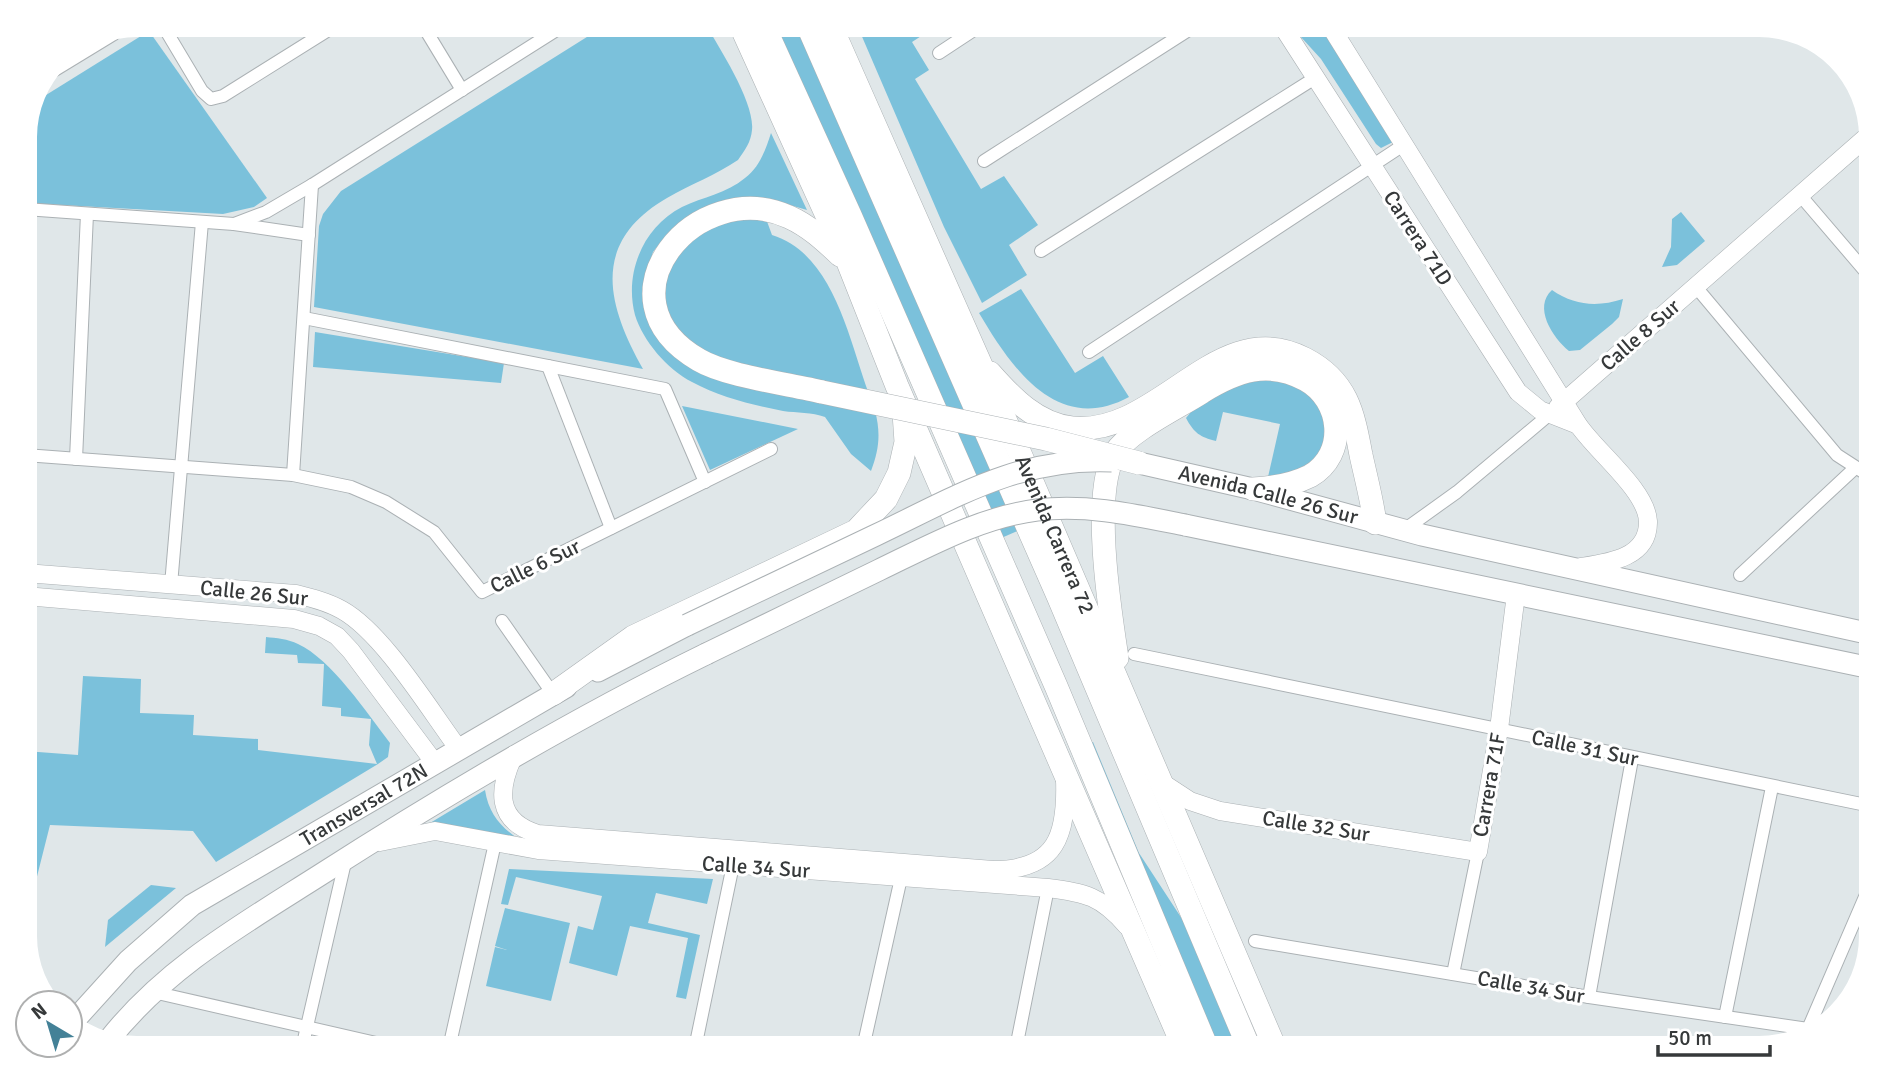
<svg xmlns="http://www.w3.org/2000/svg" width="1896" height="1073" font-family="Signika,sans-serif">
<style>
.green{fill:#7bc1db}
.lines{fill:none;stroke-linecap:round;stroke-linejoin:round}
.street-casing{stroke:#abb1b4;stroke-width:14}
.secondary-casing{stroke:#abb1b4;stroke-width:19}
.primary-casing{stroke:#abb1b4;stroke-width:23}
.highway-casing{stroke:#abb1b4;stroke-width:24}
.street{stroke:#fff;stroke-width:12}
.secondary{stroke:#fff;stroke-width:18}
.primary{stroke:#fff;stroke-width:21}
.highway{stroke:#fff;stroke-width:23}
.primary-bridge-casing{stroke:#abb1b4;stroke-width:23;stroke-linecap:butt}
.highway-bridge-casing{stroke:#abb1b4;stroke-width:24;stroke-linecap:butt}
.primary-bridge{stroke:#fff;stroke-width:21}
.highway-bridge{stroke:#fff;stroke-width:23}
.labels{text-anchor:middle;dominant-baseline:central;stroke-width:6;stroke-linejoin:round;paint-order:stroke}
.street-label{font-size:21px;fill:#36393a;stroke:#fff}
</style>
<rect width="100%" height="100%" fill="#e0e7e9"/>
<g class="green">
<path d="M 606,25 L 706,25 C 720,49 755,103 752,130 C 751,142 745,150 738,160 C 716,175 691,184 667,198 C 591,242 606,303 643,369 L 314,307 L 319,226 L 323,214 L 341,191 Z"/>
<path d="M 771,25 L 798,25 L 1022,529 L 999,539 Z"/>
<path d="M 857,25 L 930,25 L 932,29 L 912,42 L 929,70 L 915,79 L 981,189 L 1004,176 L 1038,225 L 1009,245 L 1027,275 L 982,303 L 944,227 Z"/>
<path d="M 1290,25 L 1320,25 L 1393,142 L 1381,148 L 1376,144 L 1321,59 Z"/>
<path d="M 149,31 L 267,198 L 254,207 L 223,214 L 25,203 L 25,130 L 38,100 Z"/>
<path d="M 771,133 L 807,210 L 776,201 L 750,200 L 683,221 L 667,234 L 653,252 L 642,288 L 645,306 L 661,340 L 875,411 C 881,433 879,450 871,471 L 851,454 L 825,417 C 812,412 797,413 783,411 C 752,405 720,397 692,382 C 667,369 643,341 635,315 C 624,273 643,227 682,207 C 703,197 727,193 745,178 C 759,168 766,149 771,133 Z"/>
<path d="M 1681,212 L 1705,241 L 1677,265 L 1662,267 L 1671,247 L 1672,219 Z"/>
<path d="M 765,216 L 772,235 C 834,254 849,340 869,394 L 730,363 L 699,352 L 666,319 L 661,282 L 680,245 L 721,221 Z"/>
<path d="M 1021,289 L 1075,373 L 1103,356 L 1129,397 C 1057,436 1011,367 979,313 Z"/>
<path d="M 1552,290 C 1575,306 1598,307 1623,299 L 1619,317 L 1612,324 L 1580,350 L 1569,351 C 1552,337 1533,307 1552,290 Z"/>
<path d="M 315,332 L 504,363 L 501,383 L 313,367 Z"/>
<path d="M 1268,373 L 1306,388 L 1328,419 L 1325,447 L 1297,475 L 1268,477 L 1280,424 L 1223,412 L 1216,441 C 1200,437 1194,433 1186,418 L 1199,402 Z"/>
<path d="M 682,406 L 798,429 L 710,470 Z"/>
<path d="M 266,637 C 276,638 288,639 298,644 C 331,659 367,713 390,743 L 388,757 L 378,764 L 216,862 L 193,831 L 50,825 L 25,924 L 25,751 L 78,755 L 83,676 L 141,679 L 140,713 L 194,715 L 193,735 L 258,739 L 258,750 L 377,764 L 369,745 L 371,719 L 341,716 L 341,708 L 322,706 L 324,664 L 298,663 L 297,655 L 265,653 Z"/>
<path d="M 1093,742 L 1139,853 L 1186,925 L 1237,1048 L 1216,1048 L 1089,744 Z"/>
<path d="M 485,790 C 489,816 503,829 524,843 L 425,826 Z"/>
<path d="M 509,869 L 713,879 L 707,904 L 656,893 L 648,923 L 700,935 L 686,999 L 676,997 L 688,938 L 630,926 L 617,976 L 569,963 L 578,926 L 593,930 L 602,896 L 516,877 L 508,905 L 501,904 Z"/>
<path d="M 151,885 L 176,888 L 105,947 L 108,920 Z"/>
<path d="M 505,908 L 570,923 L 551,1001 L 486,986 L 495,947 L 507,950 L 495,946 Z"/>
</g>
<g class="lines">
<g class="street-casing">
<g id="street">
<path d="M 162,24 L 202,91 L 211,99 L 223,96 L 338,24"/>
<path d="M 422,24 L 462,90"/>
<path d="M 939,53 L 983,24"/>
<path d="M 50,73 L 114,34"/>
<path d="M 984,161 L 1198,24"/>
<path d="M 1800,195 L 1871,278"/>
<path d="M 25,209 L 234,224 L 309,235"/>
<path d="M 234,224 L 266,212 L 312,185 L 566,24"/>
<path d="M 1041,251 L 1315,78"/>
<path d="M 1696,287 L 1837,455 L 1871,477"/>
<path d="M 304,318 L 665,389 L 705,482"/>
<path d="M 1089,352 L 1405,144"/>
<path d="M 548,366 L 611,528"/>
<path d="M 25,455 L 293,475 L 351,487 L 386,502 L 434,532 L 482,592 L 771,449"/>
<path d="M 76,459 L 87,214"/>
<path d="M 293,475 L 312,185"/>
<path d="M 1404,530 L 1457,492 L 1550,414"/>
<path d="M 1740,575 L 1854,469"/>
<path d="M 171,585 L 202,222"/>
<path d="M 502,621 L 553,694"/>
<path d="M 1134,654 L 1871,806"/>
<path d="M 1255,941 L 1589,997 L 1808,1029"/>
<path d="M 1453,974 L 1478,852"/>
<path d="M 153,992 L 398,1048"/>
<path d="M 1589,997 L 1632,759"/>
<path d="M 1725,1017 L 1772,787"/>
<path d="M 1805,1036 L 1871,883"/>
<path d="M 302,1048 L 346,858"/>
<path d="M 449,1048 L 495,843"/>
<path d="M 695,1048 L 733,865"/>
<path d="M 863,1048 L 901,878"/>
<path d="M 1016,1048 L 1048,888"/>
</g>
</g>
<g class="secondary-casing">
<g id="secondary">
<path d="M 1281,24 L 1518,392 L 1540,410 L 1578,425"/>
<path d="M 1329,24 C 1412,157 1494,291 1577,423 C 1594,450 1646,489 1648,521 C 1649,558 1608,563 1581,567"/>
<path d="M 1558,407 L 1871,133"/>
<path d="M 25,573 L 296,594 C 312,598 328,602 342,610 C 383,633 429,709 458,748"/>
<path d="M 25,596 L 294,619 L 319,626 L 337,636 L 351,651 L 434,762"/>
<path d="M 514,755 C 498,789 495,821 538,834 L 993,870 C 1057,870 1067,835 1065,779"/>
<path d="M 1161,782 L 1190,801 L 1220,811 L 1478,852 L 1499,729 L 1516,594"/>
<path d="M 380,842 L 435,831 L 538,850 L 1048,888 C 1086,893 1101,896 1127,926"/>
</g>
</g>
<g class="primary-casing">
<g id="primary">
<path id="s1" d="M 1139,463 L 1253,489 L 1422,535 L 1871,634"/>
<path d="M 1185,525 L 1871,668"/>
<path d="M 598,671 L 687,625"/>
<path id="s2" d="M 71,1024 L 128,961 L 192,905 L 566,687"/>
<path d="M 108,1041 C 165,968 243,924 320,875 C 445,795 573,719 706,654"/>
</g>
</g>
<g class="highway-casing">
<g id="highway">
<path d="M 740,24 L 848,262 L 897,386 L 1184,1048"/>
<path d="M 763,24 L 850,215 L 1056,686 L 1207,1048"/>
<path d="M 807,24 L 1058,596 L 1249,1048"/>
<path id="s3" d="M 830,24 L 1018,449 L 1275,1048"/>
<path d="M 990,373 C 1012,398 1037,424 1072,428 C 1159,437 1218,313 1305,359 C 1347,381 1353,412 1361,455 C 1366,478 1372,500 1375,523"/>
<path d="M 822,392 C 789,384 726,376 699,360 C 592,298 697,175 789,217 C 809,226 824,240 840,255"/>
<path d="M 1117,658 C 1110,612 1091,493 1115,453 C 1130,430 1179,407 1202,392 C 1236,371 1268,359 1306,380 C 1342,400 1348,454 1310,476 C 1292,485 1273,488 1253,489"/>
<path d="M 553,694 L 633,637 L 856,531 L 886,499 L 899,473 L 906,442 L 904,413"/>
</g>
</g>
<use href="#street" class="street"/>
<use href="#secondary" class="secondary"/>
<use href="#primary" class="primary"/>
<use href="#highway" class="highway"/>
<g class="primary-bridge-casing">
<g id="primary-bridge">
<path d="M 687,625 C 750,595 813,565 876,535 C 956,497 1019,457 1112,461"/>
<path d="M 706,654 C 764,626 821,598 879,570 C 929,546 981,517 1037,510 C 1088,504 1135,515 1185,525"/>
</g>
</g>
<g class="highway-bridge-casing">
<path id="highway-bridge" d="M 822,392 L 1046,439 L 1139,463"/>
</g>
<use href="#primary-bridge" class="primary-bridge"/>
<use href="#highway-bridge" class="highway-bridge"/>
</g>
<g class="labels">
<g class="street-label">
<text transform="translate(1418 238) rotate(57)">Carrera 71D</text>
<text transform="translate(1640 335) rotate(-41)">Calle 8 Sur</text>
<text stroke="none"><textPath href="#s1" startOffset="133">Avenida Calle 26 Sur</textPath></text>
<text stroke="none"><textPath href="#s3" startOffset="558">Avenida Carrera 72</textPath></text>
<text transform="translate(535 566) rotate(-26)">Calle 6 Sur</text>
<text transform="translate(254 593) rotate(6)">Calle 26 Sur</text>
<text transform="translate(1585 748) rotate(12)">Calle 31 Sur</text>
<text transform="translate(1489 785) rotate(-80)">Carrera 71F</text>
<text stroke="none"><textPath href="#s2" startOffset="369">Transversal 72N</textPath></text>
<text transform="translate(1316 826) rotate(9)">Calle 32 Sur</text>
<text transform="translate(756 867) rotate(4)">Calle 34 Sur</text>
<text transform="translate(1531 987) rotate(10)">Calle 34 Sur</text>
</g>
</g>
<path d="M0 0H1896V1073H0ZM137 37H1759A100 100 0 0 1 1859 137V936A100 100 0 0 1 1759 1036H137A100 100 0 0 1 37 936V137A100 100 0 0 1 137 37Z" fill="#fff" fill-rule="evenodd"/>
<g transform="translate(49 1024) rotate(322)"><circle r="33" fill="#ffffff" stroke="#afb0b0" stroke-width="2"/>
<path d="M0-5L12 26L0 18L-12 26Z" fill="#438197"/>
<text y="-10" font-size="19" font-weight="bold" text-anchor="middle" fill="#36393a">N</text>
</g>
<path d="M1658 1045v10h112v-10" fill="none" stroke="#36393a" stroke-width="3.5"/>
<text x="1668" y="1045" font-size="21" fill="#36393a" stroke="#ffffff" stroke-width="5" paint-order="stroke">50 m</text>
</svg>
